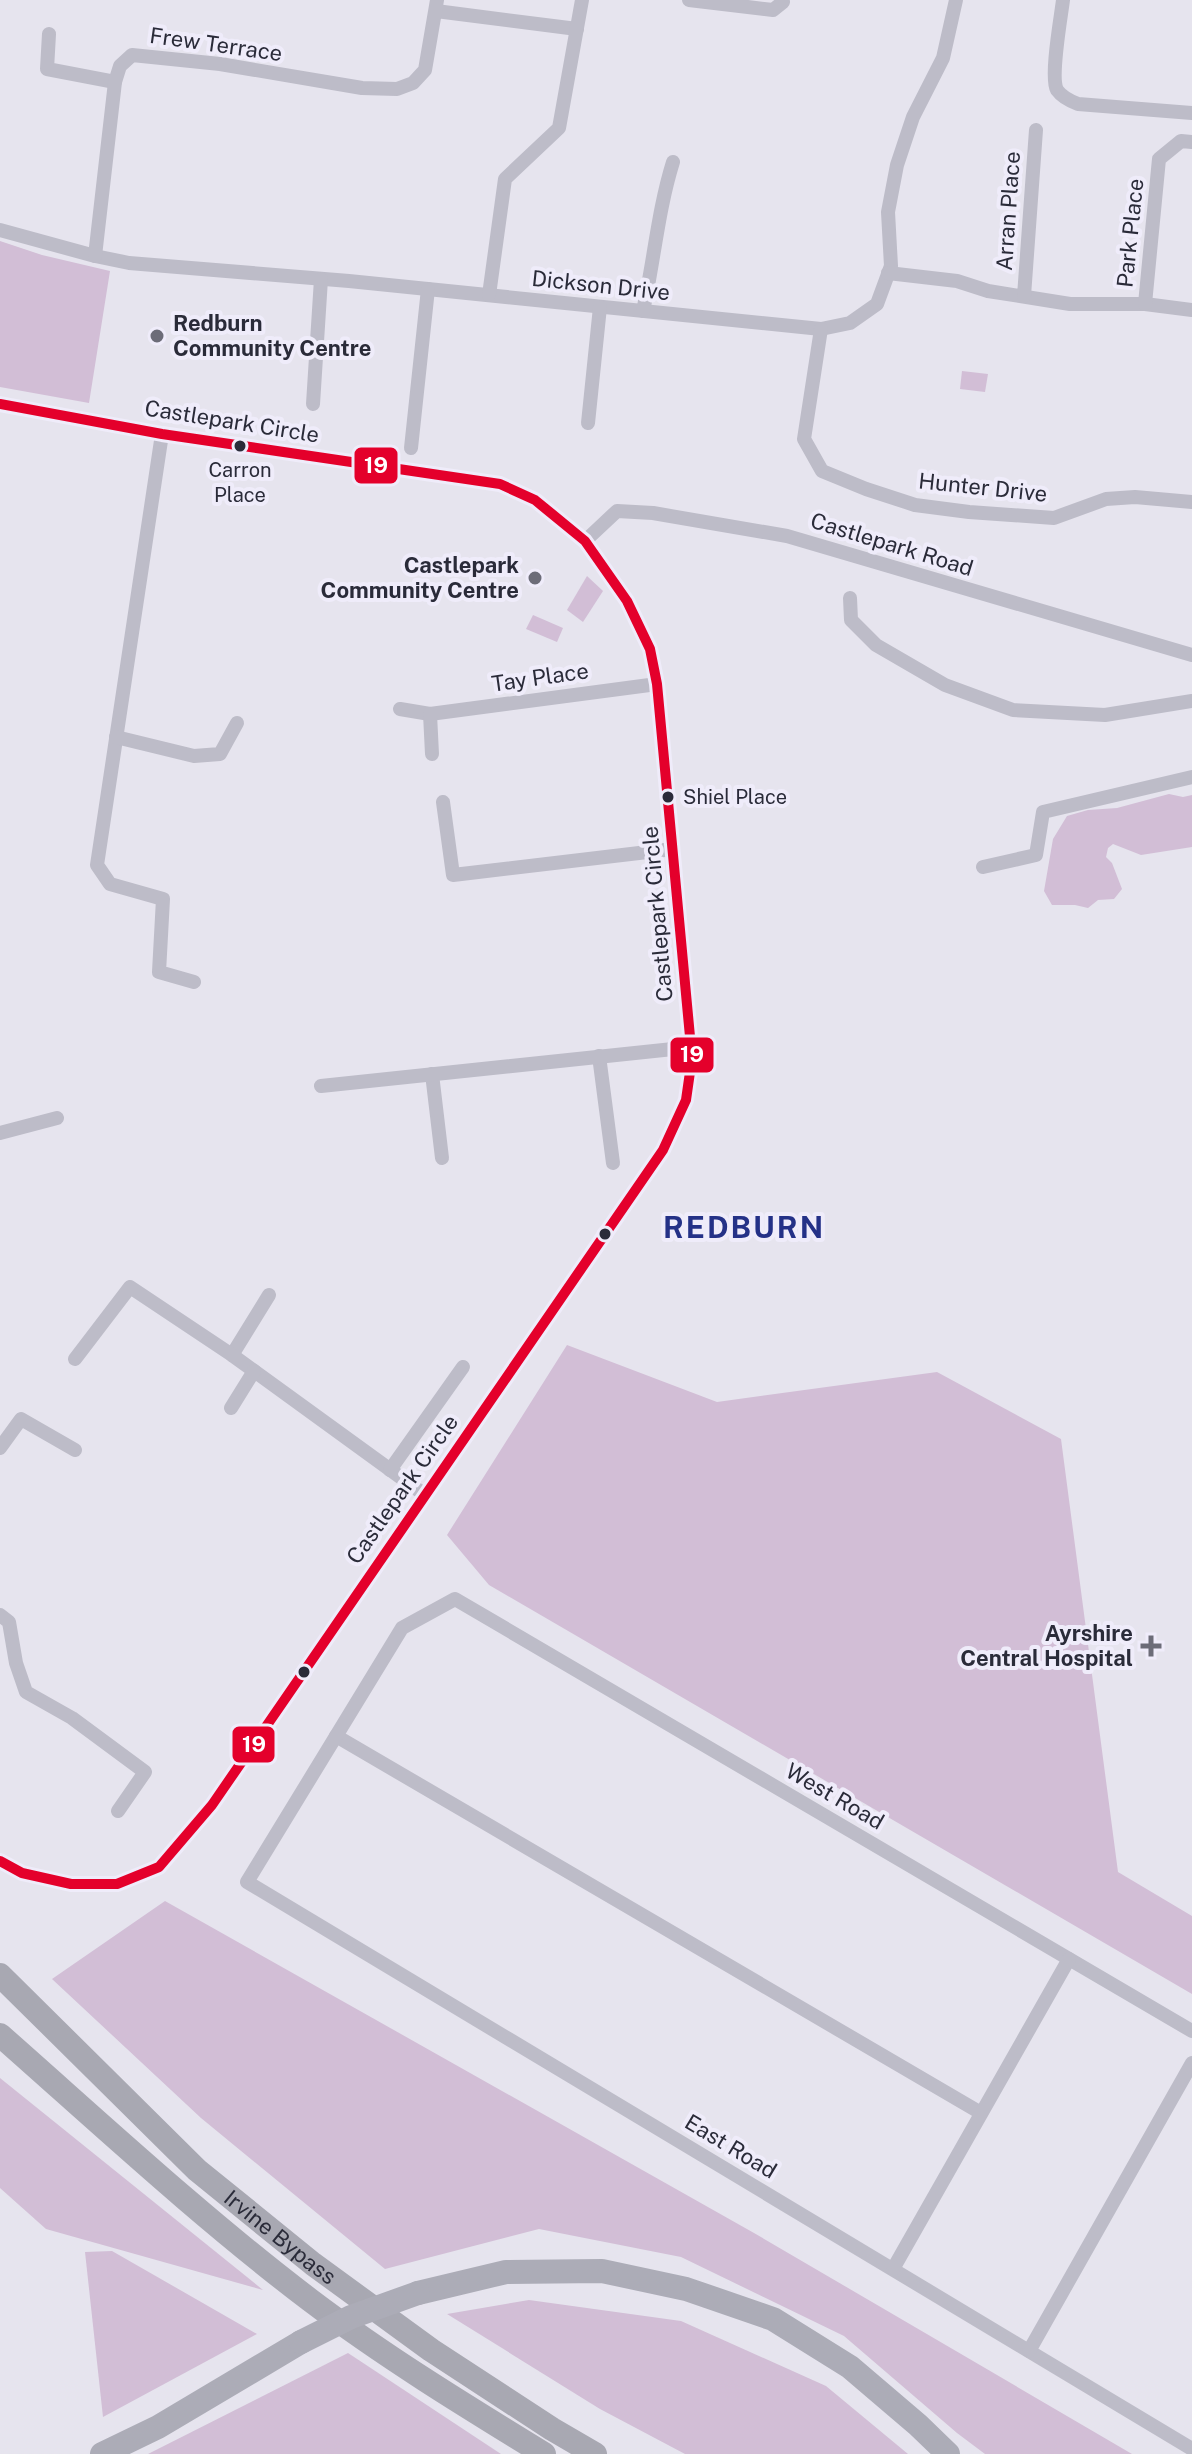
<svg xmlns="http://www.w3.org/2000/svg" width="1192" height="2454" font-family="'Public Sans',sans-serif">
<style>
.green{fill:#d2bed6}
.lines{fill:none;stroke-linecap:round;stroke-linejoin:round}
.minor{stroke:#bdbcc8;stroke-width:14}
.primary{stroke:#acacb7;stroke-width:24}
.trunk{stroke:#a8a8b2;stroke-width:24}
.primary-bridge{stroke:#acacb7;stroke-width:24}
.bus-1-casing{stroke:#efecfa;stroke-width:16}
.bus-1{stroke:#e4002b;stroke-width:10}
.poi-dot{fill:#6c6c78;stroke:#efecfa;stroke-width:3}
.bus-dot{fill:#2a2b39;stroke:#efecfa;stroke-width:3}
.labels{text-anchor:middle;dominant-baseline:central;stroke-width:8;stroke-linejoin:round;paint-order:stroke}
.bus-label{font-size:20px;fill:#2a2b39;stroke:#efecfa}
.street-label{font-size:22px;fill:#2a2b39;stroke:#efecfa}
.poi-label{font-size:22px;font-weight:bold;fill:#2a2b39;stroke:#efecfa;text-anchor:end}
.district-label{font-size:30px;font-weight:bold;letter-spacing:2px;fill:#243187;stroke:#efecfa}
.line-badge{stroke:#efecfa;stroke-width:3}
.badge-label{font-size:22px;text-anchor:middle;font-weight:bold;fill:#fff}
</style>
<rect width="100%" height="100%" fill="#e6e4ee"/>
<g class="green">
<path d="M 0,241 L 42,255 L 110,271 L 89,403 L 0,387 Z"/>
<path d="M 962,371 L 988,374 L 985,392 L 960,389 Z"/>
<path d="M 587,576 L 603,591 L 583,622 L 567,610 Z"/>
<path d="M 533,615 L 563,628 L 557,642 L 526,629 Z"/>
<path d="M 1169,794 L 1183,797 L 1192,795 L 1192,847 L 1141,855 L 1113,844 L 1108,848 L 1106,857 L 1112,863 L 1122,889 L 1114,899 L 1098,900 L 1088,908 L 1075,905 L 1052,905 L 1044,891 L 1053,839 L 1067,816 L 1088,810 L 1117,808 Z"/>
<path d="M 567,1345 L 717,1402 L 937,1372 L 1061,1439 L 1118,1872 L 1192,1916 L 1192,1994 L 489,1585 L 447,1535 Z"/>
<path d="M 165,1901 L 754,2233 L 1132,2454 L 985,2454 L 957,2433 L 844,2336 L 681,2257 L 539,2229 L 385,2269 L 201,2118 L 52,1979 Z"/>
<path d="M 0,2078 L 263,2290 L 46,2229 L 0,2188 Z"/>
<path d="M 112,2251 L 257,2334 L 103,2417 L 85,2252 Z"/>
<path d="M 529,2300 L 681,2321 L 826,2386 L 908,2454 L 685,2454 L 600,2409 L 447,2314 Z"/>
<path d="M 348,2353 L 501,2454 L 148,2454 Z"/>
</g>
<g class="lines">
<g class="minor">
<path d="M 689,0 L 773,10 L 783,2"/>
<path d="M 1063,0 C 1061,17 1050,77 1057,90 C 1062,97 1070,101 1078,104 L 1192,113"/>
<path d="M 436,11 L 577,29"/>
<path d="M 49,34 L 47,69 L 115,82"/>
<path d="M 0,230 L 95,256 L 129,263 L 349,281 L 821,329 L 850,323 L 877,304 L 891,266 L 888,212 L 897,165 L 913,117 L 943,58 L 956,0"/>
<path d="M 95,256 L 115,82 L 120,66 L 132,55 L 220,64 L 362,88 L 397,89 L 413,83 L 425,70 L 437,0"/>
<path d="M 888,273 L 957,281 L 988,291 L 1070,304 L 1145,304 L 1192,310"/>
<path d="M 489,295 L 505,179 L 559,128 L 582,0"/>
<path d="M 1024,296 L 1036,130"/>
<path d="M 1145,304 L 1159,159 L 1181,141 L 1192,142"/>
<path d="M 643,311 C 654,261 658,210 673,162"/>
<path d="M 821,329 L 804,439 L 822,471 L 866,489 L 915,505 L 969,512 L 1054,518 L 1106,499 L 1135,497 L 1192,502"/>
<path d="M 0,404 L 162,434 L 500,484 L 535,500 L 585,541 L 627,601 L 650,649 L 657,684 L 692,1058 L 686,1100 L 663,1150 L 212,1805 L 159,1867 L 117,1884 L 71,1884 L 22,1873 L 0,1861"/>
<path d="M 313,404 L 321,279"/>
<path d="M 588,423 L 600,307"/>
<path d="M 162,434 L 97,865 L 110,884 L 163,899 L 159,972 L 194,982"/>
<path d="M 411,448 L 428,289"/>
<path d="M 585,541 L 617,511 L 653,513 L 787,536 L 1192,655"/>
<path d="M 850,598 L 851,620 L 876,645 L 945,685 L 1013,710 L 1105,715 L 1192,701"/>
<path d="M 400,709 L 430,714 L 657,684"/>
<path d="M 430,714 L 432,754"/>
<path d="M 116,737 L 194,756 L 220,754 L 237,723"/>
<path d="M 443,802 L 453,875 L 673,849"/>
<path d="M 983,867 L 1036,855 L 1043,812 L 1192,777"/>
<path d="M 599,1056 L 613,1163"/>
<path d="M 432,1074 L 442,1158"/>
<path d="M 321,1086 L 692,1047"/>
<path d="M 0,1133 L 57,1118"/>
<path d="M 232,1355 L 269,1295"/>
<path d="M 75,1359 L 130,1287 L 232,1355 L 425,1495"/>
<path d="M 231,1408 L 254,1371"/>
<path d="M 0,1448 L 21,1419 L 75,1450"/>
<path d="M 390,1470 L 463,1367"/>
<path d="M 0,1615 L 9,1622 L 16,1663 L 26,1692 L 72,1718 L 145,1772 L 118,1811"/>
<path d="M 336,1736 L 981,2113"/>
<path d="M 1192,2031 L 455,1599 L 402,1628 L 247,1882 L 1192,2449"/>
<path d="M 893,2269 L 1069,1959"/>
<path d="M 1029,2351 L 1192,2063"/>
</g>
<g class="primary">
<path d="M 418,2293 L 506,2272 L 602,2271 L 686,2289 L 773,2319 L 850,2367 L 918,2425 L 948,2454"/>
<path d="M 102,2454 L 158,2427 L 301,2342"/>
</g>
<g class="trunk">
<path id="s1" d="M 0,1975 L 197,2170 L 313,2264 L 431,2350 L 552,2429 L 595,2454"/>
<path d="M 0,2035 C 102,2125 202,2218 310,2300 C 384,2356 464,2405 544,2454"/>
</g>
<path class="primary-bridge" d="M 301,2342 L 351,2317 L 418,2293"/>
<g class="bus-1-casing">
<path id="bus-1" d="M 0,404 L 162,434 L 500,484 L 535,500 L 585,541 L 627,601 L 650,649 L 657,684 L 692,1058 L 686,1100 L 663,1150 L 212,1805 L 159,1867 L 117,1884 L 71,1884 L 22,1873 L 0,1861"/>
</g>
<use href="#bus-1" class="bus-1"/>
</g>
<g class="poi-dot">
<circle cx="157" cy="336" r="8"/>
<circle cx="535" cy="578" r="8"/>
<path d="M1147 1634h8v8h8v8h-8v8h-8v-8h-8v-8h8z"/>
</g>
<g class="bus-dot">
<circle cx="240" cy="446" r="7"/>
<circle cx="668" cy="797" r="7"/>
<circle cx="605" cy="1234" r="7"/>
<circle cx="304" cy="1672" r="7"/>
</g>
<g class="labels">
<g class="bus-label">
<text x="240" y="470">Carron<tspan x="240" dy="25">Place</tspan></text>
<text x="683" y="797" text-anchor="start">Shiel Place</text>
</g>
<g class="street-label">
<text transform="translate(216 44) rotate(8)">Frew Terrace</text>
<text transform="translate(1008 211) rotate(-86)">Arran Place</text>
<text transform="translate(1130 233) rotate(-84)">Park Place</text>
<text transform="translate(601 285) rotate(6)">Dickson Drive</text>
<text transform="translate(232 421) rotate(9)">Castlepark Circle</text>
<text transform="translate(983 487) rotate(6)">Hunter Drive</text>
<text transform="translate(892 544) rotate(17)">Castlepark Road</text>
<text transform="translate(540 677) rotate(-8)">Tay Place</text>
<text transform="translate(657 914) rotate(-95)">Castlepark Circle</text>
<text transform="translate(402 1489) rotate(-55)">Castlepark Circle</text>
<text transform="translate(835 1796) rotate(30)">West Road</text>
<text transform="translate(731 2146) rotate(31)">East Road</text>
<text stroke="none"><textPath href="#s1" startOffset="384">Irvine Bypass</textPath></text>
</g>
<g class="poi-label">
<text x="173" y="323" text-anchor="start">Redburn<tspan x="173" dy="25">Community Centre</tspan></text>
<text x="519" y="565">Castlepark<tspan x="519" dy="25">Community Centre</tspan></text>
<text x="1133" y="1633">Ayrshire<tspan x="1133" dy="25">Central Hospital</tspan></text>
</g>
<g class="district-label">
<text x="744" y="1227">REDBURN</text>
</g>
</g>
<g class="line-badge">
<rect x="353" y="446" width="46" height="39" rx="8" fill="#e4002b"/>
<rect x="669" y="1036" width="46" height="38" rx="8" fill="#e4002b"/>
<rect x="231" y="1725" width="45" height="39" rx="8" fill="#e4002b"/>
</g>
<g class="badge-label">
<text x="376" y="473">19</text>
<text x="692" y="1062">19</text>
<text x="254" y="1752">19</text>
</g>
</svg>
